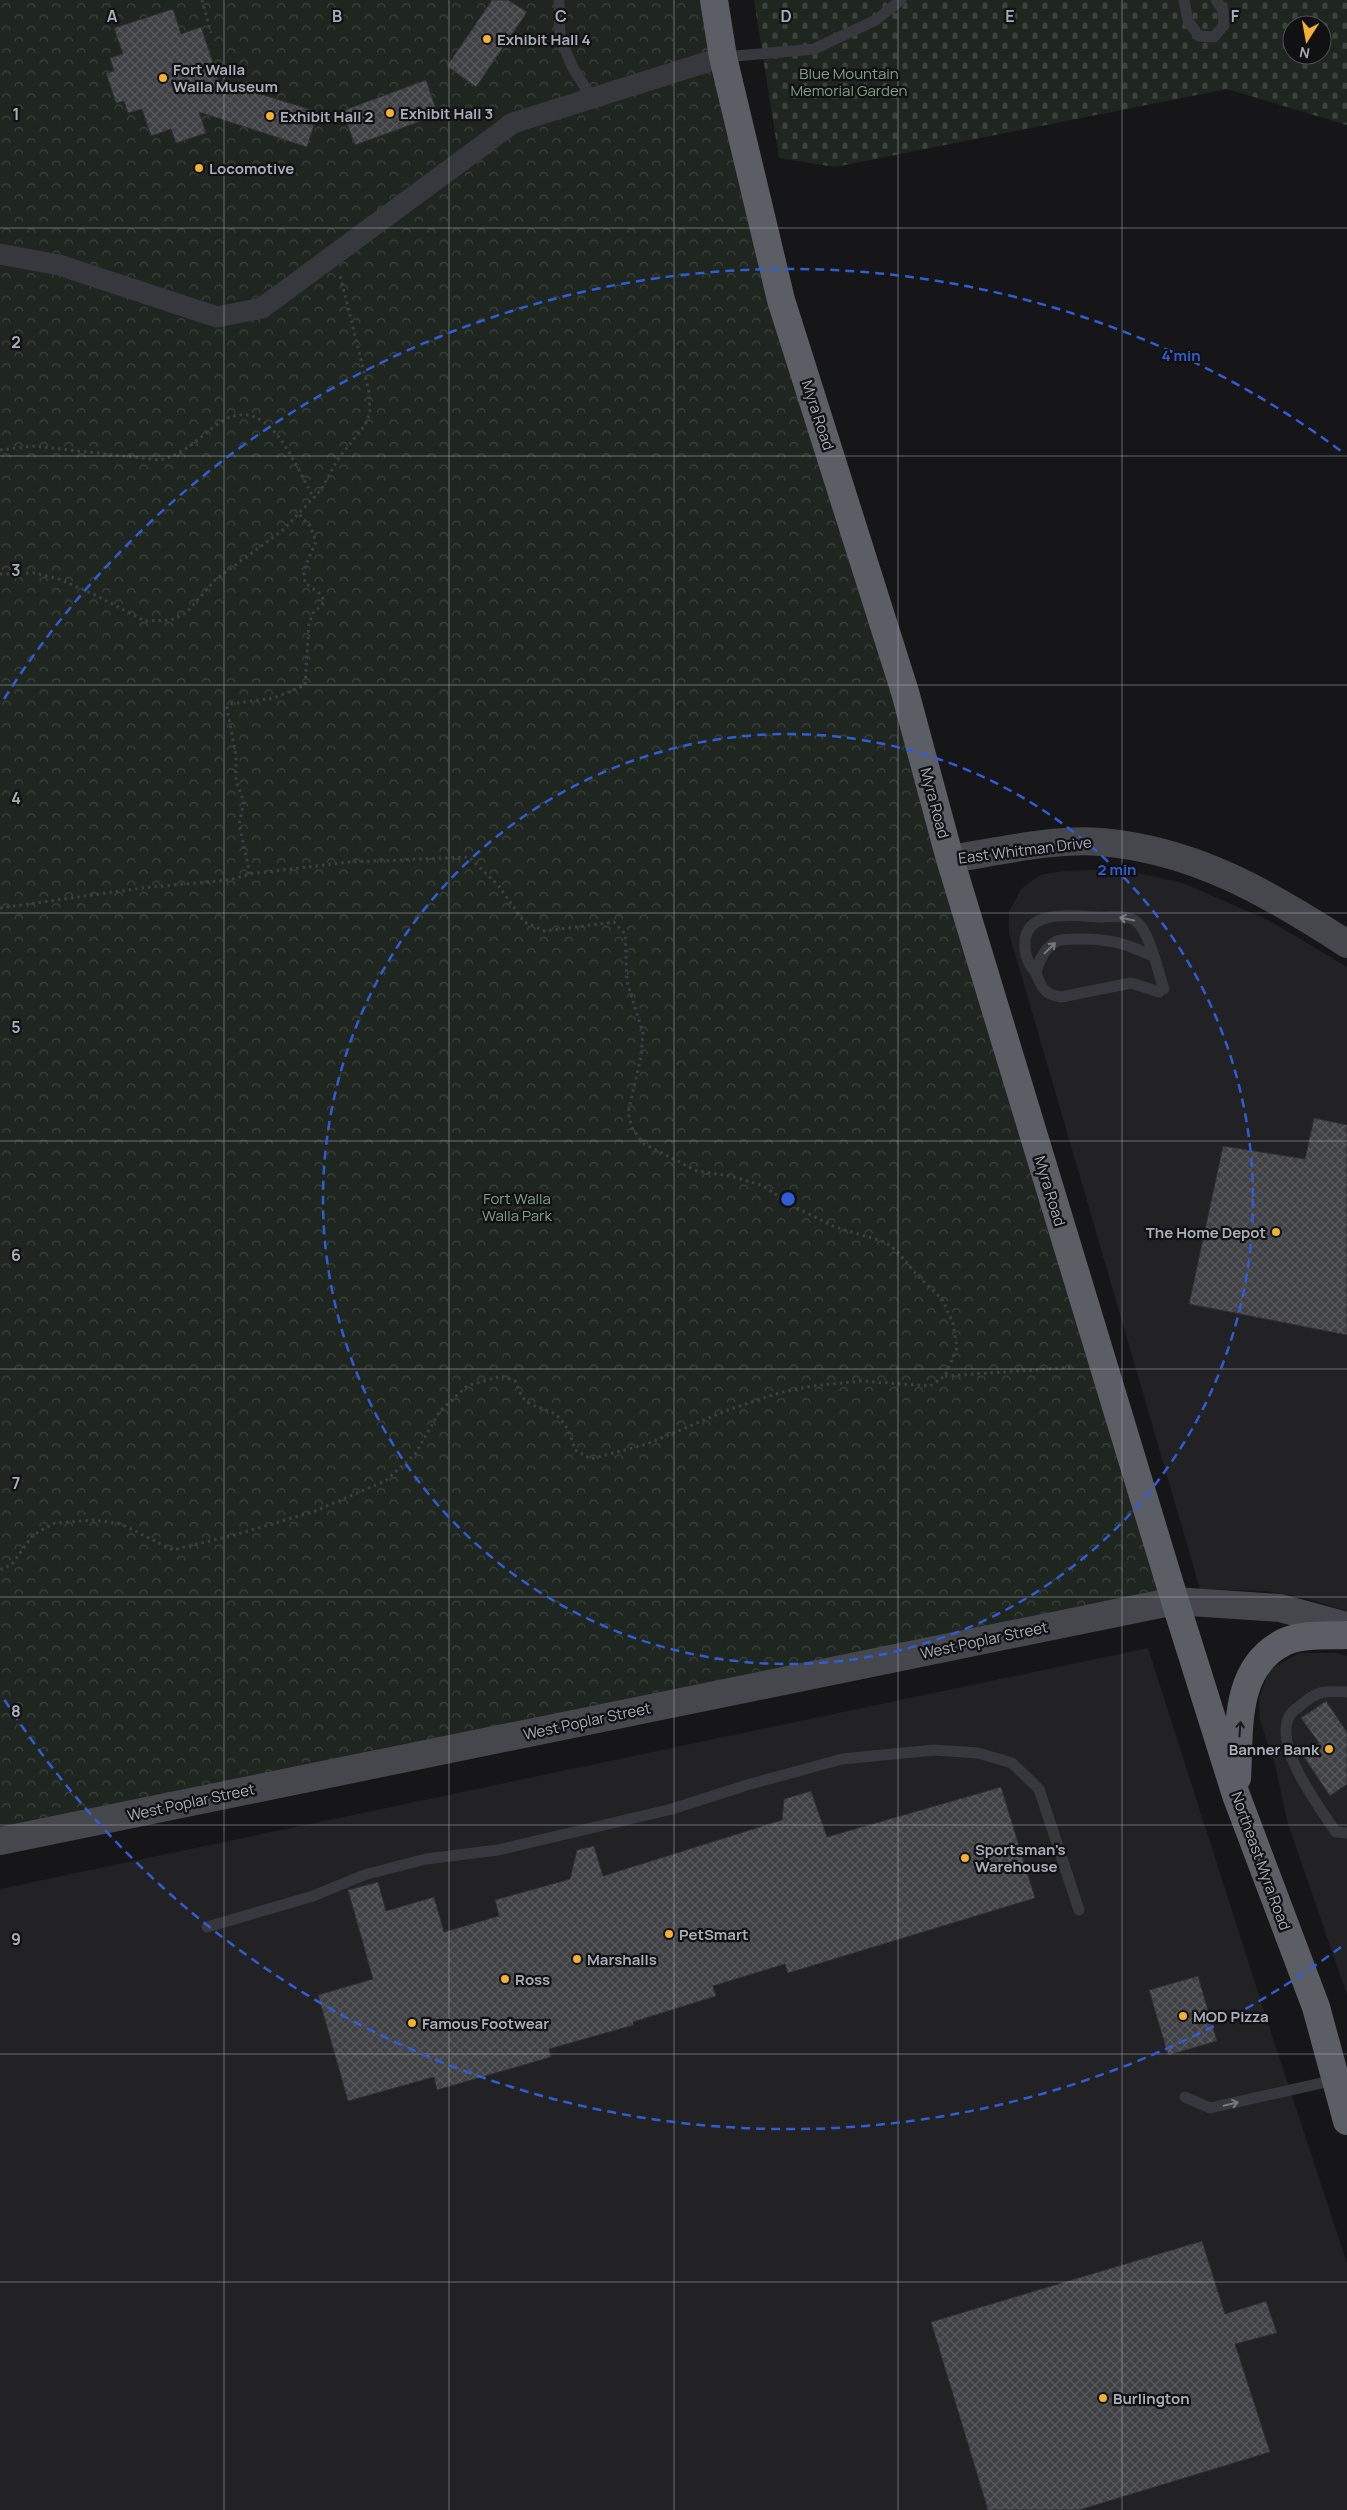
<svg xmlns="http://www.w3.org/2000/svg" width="1347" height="2510" font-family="Manrope,sans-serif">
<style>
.built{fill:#222225}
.cemetery{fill:url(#cemetery-stones);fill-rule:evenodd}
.park{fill:url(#park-crowns)}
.building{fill:url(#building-cross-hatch);stroke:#303034}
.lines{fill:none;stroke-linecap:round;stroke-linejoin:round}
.path{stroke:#3d3f44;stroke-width:3;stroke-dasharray:2.5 4;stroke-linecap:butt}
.service{stroke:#37383d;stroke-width:11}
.minor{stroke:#37383d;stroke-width:21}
.secondary{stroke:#45474d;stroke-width:28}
.trunk{stroke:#5b5e65;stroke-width:28}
.oneway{stroke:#757881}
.oneway2{stroke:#18191b}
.grid{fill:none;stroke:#a8adb8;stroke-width:1;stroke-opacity:0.55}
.ring{fill:none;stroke:#325cd3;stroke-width:2.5;stroke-dasharray:9 6}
.poi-dot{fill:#f2b134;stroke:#111113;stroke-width:2}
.labels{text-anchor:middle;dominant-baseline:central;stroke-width:4.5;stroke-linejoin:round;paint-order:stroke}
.poi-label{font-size:15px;font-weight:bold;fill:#a8adb8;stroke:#111113;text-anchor:start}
.park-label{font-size:15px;fill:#7fa381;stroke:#111113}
.street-label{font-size:15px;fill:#a8adb8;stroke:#111113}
.grid-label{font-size:16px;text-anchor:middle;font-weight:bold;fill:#a8adb8;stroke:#111113;stroke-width:4.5;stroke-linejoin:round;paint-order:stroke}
.centre{fill:#325cd3;stroke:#111113;stroke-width:2.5}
.ring-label{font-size:15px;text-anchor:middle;font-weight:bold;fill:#325cd3;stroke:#111113;stroke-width:4.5;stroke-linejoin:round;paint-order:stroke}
</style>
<defs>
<pattern id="cemetery-stones" width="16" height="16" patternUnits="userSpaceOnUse" patternTransform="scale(1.25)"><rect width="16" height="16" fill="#1e261f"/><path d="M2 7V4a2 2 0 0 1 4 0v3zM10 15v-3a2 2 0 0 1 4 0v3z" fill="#3c433d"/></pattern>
<pattern id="park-crowns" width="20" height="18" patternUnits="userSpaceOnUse" patternTransform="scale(1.25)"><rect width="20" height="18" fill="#1e261f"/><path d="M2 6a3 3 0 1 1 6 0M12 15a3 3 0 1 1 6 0" fill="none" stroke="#3c433d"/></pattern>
<pattern id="building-cross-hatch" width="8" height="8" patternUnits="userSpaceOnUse" patternTransform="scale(1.25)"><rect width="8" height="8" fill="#404145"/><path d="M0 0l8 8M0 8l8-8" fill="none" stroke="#595a5e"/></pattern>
</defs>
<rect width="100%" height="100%" fill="#161618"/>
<g class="built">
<path d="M 1120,869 L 1183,883 L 1270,921 L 1347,967 L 1347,1611 L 1309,1599 L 1266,1591 L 1200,1589 L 1009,933 L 1009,912 L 1021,889 L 1040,875 L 1063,871 Z"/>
<path d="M 1148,1648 L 1266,2017 L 1347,2263 L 1347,2510 L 0,2510 L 0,1889 Z"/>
<path d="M 1299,1653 L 1337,1653 L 1347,1656 L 1347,1995 L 1288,1824 L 1275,1765 L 1260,1721 L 1259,1699 L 1269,1670 Z"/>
</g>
<path class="cemetery" d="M 754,0 L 1347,0 L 1347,125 L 1227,89 L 835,167 L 779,158 ZM 1292,25 L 1322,25 L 1322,55 L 1292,55 Z"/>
<path class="park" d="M 0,0 L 714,0 L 723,57 L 1175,1601 L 0,1841 Z"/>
<g class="building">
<path d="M 492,0 L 508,0 L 527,12 L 476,87 L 447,66 Z"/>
<path d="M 173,9 L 181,34 L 201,27 L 219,81 L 318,112 L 307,147 L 199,112 L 206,133 L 176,143 L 171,129 L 151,136 L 142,109 L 128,113 L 124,101 L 116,103 L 106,73 L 114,71 L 110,58 L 123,54 L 114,28 Z"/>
<path d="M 426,80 L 438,115 L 355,145 L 342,111 Z"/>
<path d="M 1314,1118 L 1347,1125 L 1347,1335 L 1189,1304 L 1223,1146 L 1305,1159 Z"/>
<path d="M 1326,1701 L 1347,1732 L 1347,1784 L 1330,1796 L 1302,1754 L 1319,1743 L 1301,1718 Z"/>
<path d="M 1001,1787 L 1035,1898 L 788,1973 L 785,1964 L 713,1986 L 716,1996 L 633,2022 L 634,2025 L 549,2049 L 551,2057 L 437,2090 L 434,2077 L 348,2101 L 318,1995 L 373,1979 L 348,1890 L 378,1882 L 386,1911 L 434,1897 L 444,1932 L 499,1916 L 495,1900 L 570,1879 L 577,1850 L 594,1846 L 603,1876 L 782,1820 L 784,1799 L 811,1791 L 827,1837 Z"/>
<path d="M 1198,1976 L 1217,2041 L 1168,2055 L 1149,1990 Z"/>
<path d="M 1202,2241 L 1225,2314 L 1266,2301 L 1277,2333 L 1235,2344 L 1270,2452 L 1079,2510 L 988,2510 L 931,2322 Z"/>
</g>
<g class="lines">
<g class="path">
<path d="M 202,0 L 211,33"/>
<path d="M 0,450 L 33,446 L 160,460 C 182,455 197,440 215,426 C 266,386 293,462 314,498"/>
<path d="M 0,574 L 35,573 L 59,579 L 93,594 L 145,621 L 171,620 L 186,613 L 215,580 L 283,530 L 321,490 L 338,459 L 365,425 L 370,413 L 369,392 L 340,275"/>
<path d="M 250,874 L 239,824 L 244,802 L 236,781 L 236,756 L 227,708 L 230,704 L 274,698 L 305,685 L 309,624 L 313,613 L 324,603 C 323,588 304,590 304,576 C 304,565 312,552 316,542 L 310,526 L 299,514"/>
<path d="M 0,908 L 142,888 L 229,880 L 250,874 L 349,862 L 469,857 L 498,885 L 524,922 L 545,931 L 614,922 L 625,934 L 627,982 L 643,1033 L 641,1057 L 628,1113 L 632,1128 L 644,1144 L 697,1171 L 730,1176 L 761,1185 L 799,1209 L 835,1227 L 885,1242 L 897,1251 L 916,1274 L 942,1299 L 953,1323 L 957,1348 L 945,1376 L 930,1386 L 862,1381 L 812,1386 L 779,1393 L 728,1410 L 647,1444 L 591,1459 L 575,1450 C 571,1436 566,1421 553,1413 C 544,1408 532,1407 524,1399 C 520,1395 518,1387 515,1381 L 501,1376 L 467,1386 L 440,1411 L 415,1454 L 385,1481 L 315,1511 L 238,1534 L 173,1550 L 121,1524 L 94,1520 L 55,1523 L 33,1535 L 12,1564 L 0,1570"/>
<path d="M 945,1376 L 1075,1367"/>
</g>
<g class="service">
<path d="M 559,0 L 560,38 L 573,68 L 592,98"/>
<path d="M 1184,0 L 1188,21 L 1199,36 L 1214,37 L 1224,25 L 1223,10 L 1216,0"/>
<path d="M 724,57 L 814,49 L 876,20 L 901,0"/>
<path d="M 1153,956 C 1126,944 1115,940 1085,939 C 1076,939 1065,938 1057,941 C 1045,947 1039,961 1036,973 C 1028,964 1024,954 1025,942 C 1026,908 1078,916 1100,917 C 1111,917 1128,914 1137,922 C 1150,933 1158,972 1164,989"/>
<path d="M 1036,973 C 1041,987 1045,995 1061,997 L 1131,983 L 1159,992"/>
<path d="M 1347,1692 C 1325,1691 1318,1690 1301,1705 C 1298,1708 1292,1711 1290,1715 C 1272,1745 1319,1807 1336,1832 L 1347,1833"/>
<path d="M 207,1927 L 313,1896 L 364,1875 L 426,1859 L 498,1850 L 672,1809 L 747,1785 L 842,1759 L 934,1750 L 978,1753 L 1012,1763 L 1039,1789 L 1079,1910"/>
<path d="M 1185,2097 L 1210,2108 L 1335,2080"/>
</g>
<path class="minor" d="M 0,254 L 59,265 L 217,317 L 262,308 L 513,123 L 723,57"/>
<g class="secondary">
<path d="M 950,859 C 996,852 1055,838 1101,842 C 1195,850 1270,894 1347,944"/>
<path d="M 0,1841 L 1175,1601 L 1280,1608 L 1347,1626"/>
</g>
<g class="trunk">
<path d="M 714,0 L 723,57 L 781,300 L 905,692 L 950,859 L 1175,1601 L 1236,1795 L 1316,2007 L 1347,2121"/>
<path d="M 1237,1778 C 1240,1732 1233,1672 1279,1645 C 1297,1633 1326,1636 1347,1635"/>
</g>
</g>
<defs><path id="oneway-shaft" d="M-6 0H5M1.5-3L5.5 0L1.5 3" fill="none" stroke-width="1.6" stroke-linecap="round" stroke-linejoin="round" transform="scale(1.25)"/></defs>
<g class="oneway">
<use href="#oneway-shaft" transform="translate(1127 919) rotate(-168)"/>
<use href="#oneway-shaft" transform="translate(1050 948) rotate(-44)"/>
<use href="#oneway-shaft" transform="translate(1231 2104) rotate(-13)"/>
</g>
<use class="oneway2" href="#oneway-shaft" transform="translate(1240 1729) rotate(-86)"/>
<path class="grid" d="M 224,0 L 224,2510M 449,0 L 449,2510M 674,0 L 674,2510M 898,0 L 898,2510M 1122,0 L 1122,2510M 0,228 L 1347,228M 0,456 L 1347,456M 0,685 L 1347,685M 0,913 L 1347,913M 0,1141 L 1347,1141M 0,1369 L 1347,1369M 0,1597 L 1347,1597M 0,1825 L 1347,1825M 0,2054 L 1347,2054M 0,2282 L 1347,2282"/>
<g class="ring">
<circle cx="788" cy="1199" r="465"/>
<path d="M1341 1947A930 930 0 0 1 4 1699M4 699A930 930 0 0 1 1341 451"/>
</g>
<g class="poi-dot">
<circle cx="487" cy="39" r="5"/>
<circle cx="163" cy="78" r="5"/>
<circle cx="390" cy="113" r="5"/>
<circle cx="270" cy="116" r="5"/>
<circle cx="199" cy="168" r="5"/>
<circle cx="1276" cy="1232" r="5"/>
<circle cx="1329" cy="1749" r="5"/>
<circle cx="965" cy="1858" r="5"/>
<circle cx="669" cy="1934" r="5"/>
<circle cx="577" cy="1959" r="5"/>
<circle cx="505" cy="1979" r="5"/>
<circle cx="1183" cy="2016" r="5"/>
<circle cx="412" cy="2023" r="5"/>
<circle cx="1103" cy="2398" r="5"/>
</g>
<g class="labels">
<g class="poi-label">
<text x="497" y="39">Exhibit Hall 4</text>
<text x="173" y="69">Fort Walla<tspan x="173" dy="17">Walla Museum</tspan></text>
<text x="400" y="113">Exhibit Hall 3</text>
<text x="280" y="116">Exhibit Hall 2</text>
<text x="209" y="168">Locomotive</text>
<text x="1266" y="1232" text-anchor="end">The Home Depot</text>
<text x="1319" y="1749" text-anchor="end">Banner Bank</text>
<text x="975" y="1849">Sportsman's<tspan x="975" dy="17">Warehouse</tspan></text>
<text x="679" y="1934">PetSmart</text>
<text x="587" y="1959">Marshalls</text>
<text x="515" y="1979">Ross</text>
<text x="1193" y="2016">MOD Pizza</text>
<text x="422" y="2023">Famous Footwear</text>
<text x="1113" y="2398">Burlington</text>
</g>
<g class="park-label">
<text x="849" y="73">Blue Mountain<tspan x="849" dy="17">Memorial Garden</tspan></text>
<text x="517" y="1198">Fort Walla<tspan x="517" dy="17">Walla Park</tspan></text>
</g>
<g class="street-label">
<text transform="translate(818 415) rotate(72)">Myra Road</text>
<text transform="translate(935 803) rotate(75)">Myra Road</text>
<text transform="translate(1025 850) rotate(-7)">East Whitman Drive</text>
<text transform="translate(1050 1191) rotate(73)">Myra Road</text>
<text transform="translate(984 1640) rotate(-12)">West Poplar Street</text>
<text transform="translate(587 1721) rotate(-12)">West Poplar Street</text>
<text transform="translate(191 1802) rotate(-12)">West Poplar Street</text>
<text transform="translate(1261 1861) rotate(70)">Northeast Myra Road</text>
</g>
</g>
<g class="grid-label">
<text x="112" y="22">A</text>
<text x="337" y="22">B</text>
<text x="561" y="22">C</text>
<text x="786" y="22">D</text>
<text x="1010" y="22">E</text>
<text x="1235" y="22">F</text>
<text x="16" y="120">1</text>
<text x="16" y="348">2</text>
<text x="16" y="576">3</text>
<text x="16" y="804">4</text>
<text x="16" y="1033">5</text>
<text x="16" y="1261">6</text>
<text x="16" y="1489">7</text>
<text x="16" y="1717">8</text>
<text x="16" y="1945">9</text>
</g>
<circle cx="788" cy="1199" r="8" class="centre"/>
<g class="ring-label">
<text x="1181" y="361">4 min</text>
<text x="1117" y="875">2 min</text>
</g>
<g transform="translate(1307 40) rotate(191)"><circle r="24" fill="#111113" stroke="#4d4f55"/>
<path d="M0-4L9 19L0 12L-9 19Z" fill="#f2b134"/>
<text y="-8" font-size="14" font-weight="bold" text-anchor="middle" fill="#a8adb8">N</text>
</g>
</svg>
